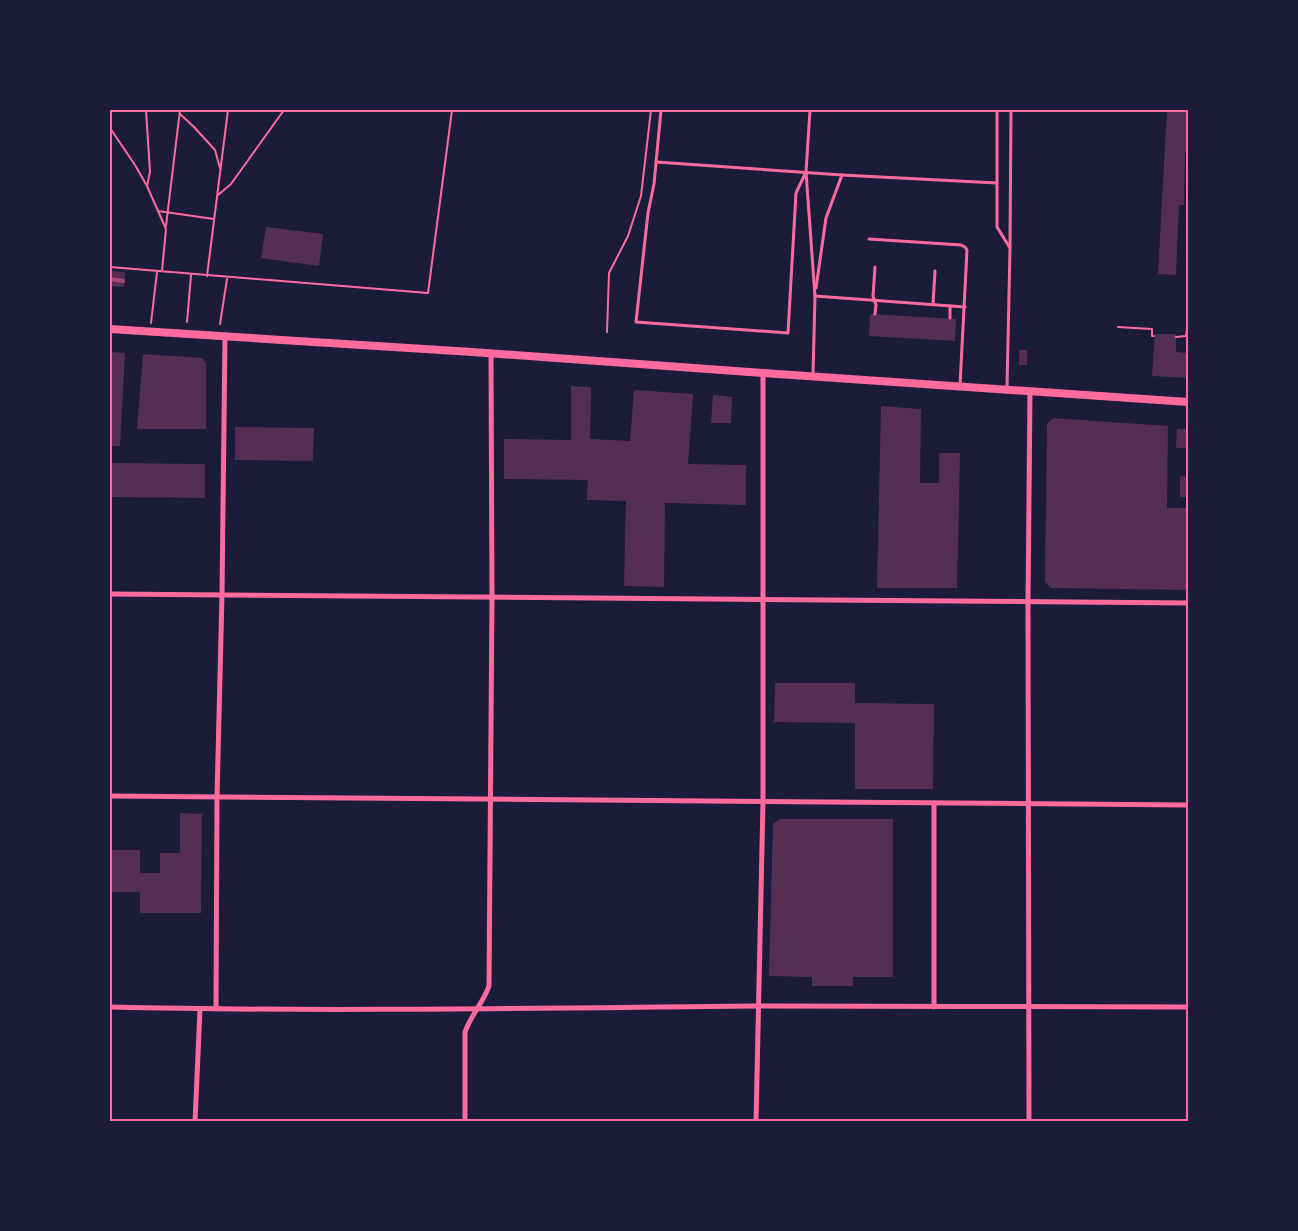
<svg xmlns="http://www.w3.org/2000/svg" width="1298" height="1231" font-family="'Work Sans',sans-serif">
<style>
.building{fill:#542f53}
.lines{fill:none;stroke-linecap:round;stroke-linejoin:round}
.path{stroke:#ff6b9d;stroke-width:2}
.service{stroke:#ff6b9d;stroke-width:3}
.minor{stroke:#ff6b9d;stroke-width:5}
.secondary{stroke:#ff6b9d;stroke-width:8}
.rail{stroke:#a44b75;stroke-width:4}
.neatline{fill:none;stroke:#ff6b9d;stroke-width:2}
</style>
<rect width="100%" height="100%" fill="#1b1b3a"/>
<g class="building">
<path d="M 1167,110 L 1188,110 L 1188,152 L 1185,152 L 1184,205 L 1179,205 L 1176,275 L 1158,274 Z"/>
<path d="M 266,227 L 323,234 L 319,266 L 261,258 Z"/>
<path d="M 110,271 L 125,272 L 124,287 L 110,286 Z"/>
<path d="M 870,314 L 956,319 L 955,341 L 869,336 Z"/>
<path d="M 1155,334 L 1176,334 L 1176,352 L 1188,353 L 1188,378 L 1152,376 Z"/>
<rect x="1019" y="350" width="8" height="15"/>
<path d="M 110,352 L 125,353 L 120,446 L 110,446 Z"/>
<path d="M 143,354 L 202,358 L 206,363 L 206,429 L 137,429 Z"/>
<path d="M 571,386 L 591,387 L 590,439 L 630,441 L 634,390 L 693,394 L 688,464 L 746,465 L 746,505 L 665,503 L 664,587 L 624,586 L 626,501 L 587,500 L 588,480 L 504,479 L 504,439 L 571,440 Z"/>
<path d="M 713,395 L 732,397 L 731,423 L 711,423 Z"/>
<path d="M 881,406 L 921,409 L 920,483 L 939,483 L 939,453 L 960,453 L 957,588 L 877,588 Z"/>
<path d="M 1053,418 L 1168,426 L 1167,508 L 1188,508 L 1188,590 L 1051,588 L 1045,582 L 1047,424 Z"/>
<path d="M 235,427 L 314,428 L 313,461 L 235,460 Z"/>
<path d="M 1177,429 L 1188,429 L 1188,448 L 1176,448 Z"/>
<path d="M 110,463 L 205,464 L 205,498 L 110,497 Z"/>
<path d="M 1180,476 L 1188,477 L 1188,497 L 1180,497 Z"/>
<path d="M 775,683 L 855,683 L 855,703 L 934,704 L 933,789 L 855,789 L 855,723 L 774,722 Z"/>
<path d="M 180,813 L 202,814 L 201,913 L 140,913 L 140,892 L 110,892 L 110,850 L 140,850 L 140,873 L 160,873 L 160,853 L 180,853 Z"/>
<path d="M 779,819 L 893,819 L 893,977 L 853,977 L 853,986 L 812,986 L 812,977 L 769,976 L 773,824 Z"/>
</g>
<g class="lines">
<g class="path">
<path d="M 146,110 L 150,172 L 147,186"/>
<path d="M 180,114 L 194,127 L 215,150 L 220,168"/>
<path d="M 110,128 L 135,165 L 147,186 L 166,229 L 162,271"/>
<path d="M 218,195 L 231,184 L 284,110"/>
<path d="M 158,211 L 214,219"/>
<path d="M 166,226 L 180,110"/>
<path d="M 110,267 L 428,293 L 452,110"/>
<path d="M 207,276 L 228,110"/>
<path d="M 187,322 L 191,275"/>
<path d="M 151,323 L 157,272"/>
<path d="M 220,324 L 227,279"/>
<path d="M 1118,327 L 1152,329 L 1152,336 L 1154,336"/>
<path d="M 607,332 L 609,273 L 628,236 L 641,196 L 651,110"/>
<path d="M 1176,337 L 1186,336 L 1188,321"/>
</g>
<g class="service">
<path d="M 661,110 L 654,184 L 648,213 L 636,322 L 788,333 L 796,193 L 806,172"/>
<path d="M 810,110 L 806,172 L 815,296 L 813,374"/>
<path d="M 997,110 L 997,227 L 1010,248 L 1007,388"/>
<path d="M 656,162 L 842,175 L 997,183"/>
<path d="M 869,239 L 961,245 L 965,247 L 967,250 L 960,385"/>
<path d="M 1010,247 L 1011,110"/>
<path d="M 875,267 L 873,296 L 876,305 L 875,314"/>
<path d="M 816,288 L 826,218 L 842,175"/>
<path d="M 815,296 L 965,307"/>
<path d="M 933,304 L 935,271"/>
<path d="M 950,318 L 950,306"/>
</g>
<g class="minor">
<path d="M 110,594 L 1188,603"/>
<path d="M 110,796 L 1188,805"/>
<path d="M 934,803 L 934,1007"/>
<path d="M 110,1007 C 325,1012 540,1008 755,1006 C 899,1005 1044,1008 1188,1007"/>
<path d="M 216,1009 L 217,797 L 222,595 L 225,336"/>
<path d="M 195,1122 L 200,1009"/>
<path d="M 465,1122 L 465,1032 C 471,1015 483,1003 489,986 L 492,597 L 491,353"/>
<path d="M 756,1122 L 763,801 L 763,373"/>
<path d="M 1029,1122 L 1028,603 L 1030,391"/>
</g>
<path class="secondary" d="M 110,329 L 472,352 L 763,373 L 1188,402"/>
<path class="rail" d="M 110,279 L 123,281"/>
</g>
<rect width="1298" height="1231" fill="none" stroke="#1b1b3a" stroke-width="222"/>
<rect x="111" y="111" width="1076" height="1009" class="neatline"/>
</svg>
